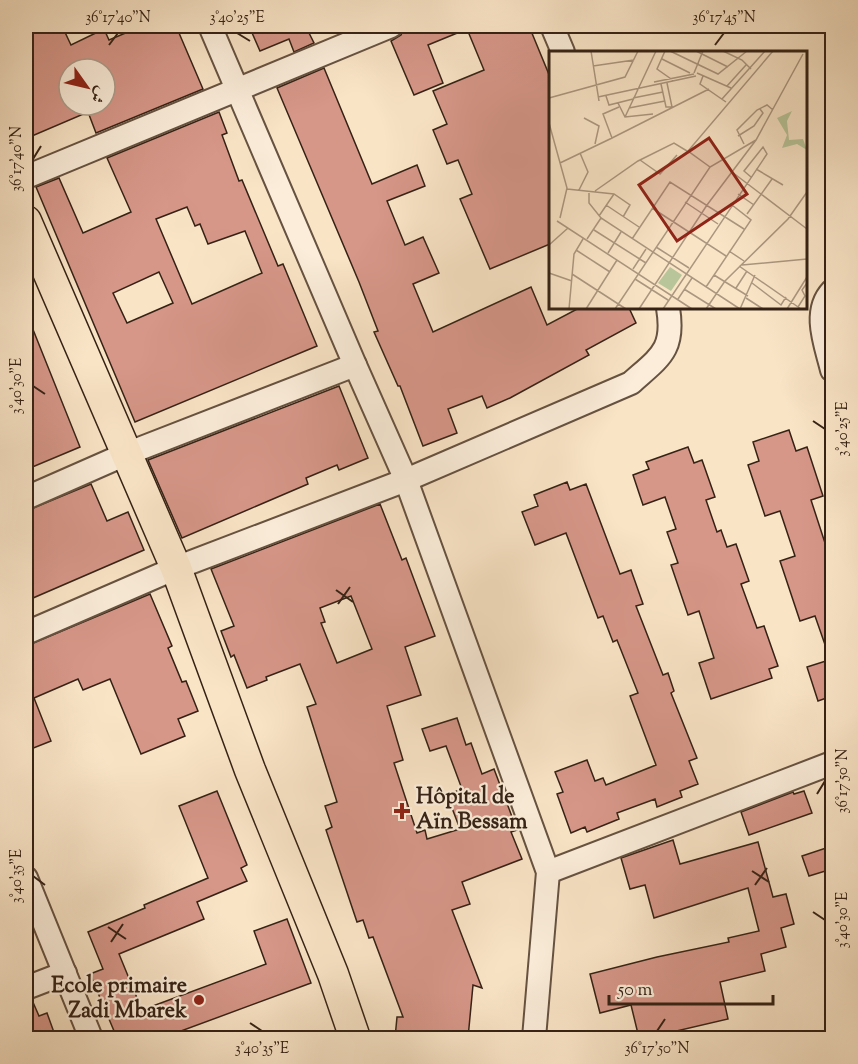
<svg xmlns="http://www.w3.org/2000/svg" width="858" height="1064" font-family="'Sorts Mill Goudy',Amiri,serif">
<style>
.building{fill:#d69688;stroke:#352215;stroke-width:1.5;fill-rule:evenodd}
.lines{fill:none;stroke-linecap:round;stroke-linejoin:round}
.minor-casing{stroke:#665241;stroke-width:26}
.major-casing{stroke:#352215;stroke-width:33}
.minor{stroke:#fbedda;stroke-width:22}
.major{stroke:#f9e4c6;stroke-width:30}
.ticks{fill:none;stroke:#352215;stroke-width:2}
.poi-dot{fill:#8f2418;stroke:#fbedda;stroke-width:2}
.labels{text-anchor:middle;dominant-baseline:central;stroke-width:4.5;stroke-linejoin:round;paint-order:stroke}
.poi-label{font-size:22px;font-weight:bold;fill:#352215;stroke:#fbedda;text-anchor:start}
.inset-road{fill:none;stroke:#ab967f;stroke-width:1.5}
.view{fill:#8f2418;fill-opacity:0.15;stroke:#8f2418;stroke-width:3}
.inset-edge{fill:none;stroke:#352215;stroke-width:3}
.neatline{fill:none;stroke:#352215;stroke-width:2}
.ticks-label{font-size:15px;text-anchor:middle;fill:#352215}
</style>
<rect width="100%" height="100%" fill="#f9e4c6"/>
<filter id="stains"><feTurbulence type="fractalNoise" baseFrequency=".00333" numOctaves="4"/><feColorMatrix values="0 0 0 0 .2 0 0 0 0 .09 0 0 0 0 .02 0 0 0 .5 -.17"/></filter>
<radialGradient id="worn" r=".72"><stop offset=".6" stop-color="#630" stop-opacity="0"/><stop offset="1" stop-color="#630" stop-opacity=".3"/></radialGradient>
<g class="building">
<path d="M 26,26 L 46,26 L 49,32 L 62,26 L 71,45 L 104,29 L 109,40 L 142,26 L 176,26 L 203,89 L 96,133 L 88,112 L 32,136 L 26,120 ZM 69,69 L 105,69 L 105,105 L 69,105 Z"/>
<path d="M 249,26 L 320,26 L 308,31 L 314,43 L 294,52 L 289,39 L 260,51 Z"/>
<path d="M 409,26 L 529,26 L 550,77 L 550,244 L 490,269 L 460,199 L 472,194 L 458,160 L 447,164 L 433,130 L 447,124 L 433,91 L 484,70 L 467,29 L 428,45 L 443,83 L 414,95 L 391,41 L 401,35 L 404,28 Z"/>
<path d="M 324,68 L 372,184 L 417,165 L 425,186 L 387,201 L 405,245 L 423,237 L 439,273 L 413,284 L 433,332 L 531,287 L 547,325 L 579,308 L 629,308 L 636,323 L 586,350 L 589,355 L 510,398 L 487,408 L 482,396 L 448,409 L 457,433 L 423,446 L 400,386 L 398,386 L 374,332 L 378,331 L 359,282 L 277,88 Z"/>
<path d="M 219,112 L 227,133 L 222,135 L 239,181 L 242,180 L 278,266 L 283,264 L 317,346 L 135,422 L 36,187 L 59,178 L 83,233 L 131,212 L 107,158 ZM 187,207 L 195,226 L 200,224 L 208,244 L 245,231 L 262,273 L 192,304 L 156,219 ZM 159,272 L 173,303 L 127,323 L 113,293 Z"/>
<path d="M 26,312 L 80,447 L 30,468 L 26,458 Z"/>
<path d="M 339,386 L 368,458 L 339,470 L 337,465 L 306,478 L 308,484 L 182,538 L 148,460 Z"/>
<path d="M 789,430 L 796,451 L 807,447 L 823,496 L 811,500 L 826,546 L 832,544 L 832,658 L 830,659 L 815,616 L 800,621 L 780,561 L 795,556 L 780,511 L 765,516 L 748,465 L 759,461 L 753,442 Z"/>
<path d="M 688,447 L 694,463 L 702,460 L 715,497 L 706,500 L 717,532 L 721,530 L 727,547 L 736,544 L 749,581 L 741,584 L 757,628 L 764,626 L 778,666 L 769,669 L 772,678 L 711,699 L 699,663 L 714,658 L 699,611 L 688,615 L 671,565 L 678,563 L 667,532 L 676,529 L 665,497 L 643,505 L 633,475 L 649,469 L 646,462 Z"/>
<path d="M 567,482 L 570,490 L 586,484 L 620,574 L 631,570 L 643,604 L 636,606 L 663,675 L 668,673 L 674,691 L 671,693 L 697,758 L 689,761 L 698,784 L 680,791 L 682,797 L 657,807 L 655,799 L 617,813 L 619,819 L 587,832 L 585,827 L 571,833 L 557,794 L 563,792 L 555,772 L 587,760 L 595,781 L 603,778 L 606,785 L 656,765 L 630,696 L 638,693 L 617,640 L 613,642 L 603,616 L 598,618 L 566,533 L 535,545 L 522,512 L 538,506 L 534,495 Z"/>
<path d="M 91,484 L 107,521 L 128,512 L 144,550 L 26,601 L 26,511 Z"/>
<path d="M 380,504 L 402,560 L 406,558 L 435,636 L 405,647 L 421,695 L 387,706 L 403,760 L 394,763 L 417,833 L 425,830 L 427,839 L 460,829 L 447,795 L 462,789 L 446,746 L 430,751 L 422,729 L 457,718 L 466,745 L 471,743 L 482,774 L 494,769 L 517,830 L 511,832 L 522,859 L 462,882 L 470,904 L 452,910 L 482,988 L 473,985 L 468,1038 L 395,1038 L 397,1017 L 403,1017 L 373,937 L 369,938 L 363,920 L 357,922 L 326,830 L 332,827 L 325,806 L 337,802 L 307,707 L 316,704 L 300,664 L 266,677 L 267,680 L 247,688 L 234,655 L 231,657 L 221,631 L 234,626 L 211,569 ZM 351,596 L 372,649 L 337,663 L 321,623 L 325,622 L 320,608 Z"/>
<path d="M 150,594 L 172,646 L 168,648 L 182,682 L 186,681 L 198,711 L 178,719 L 185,736 L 141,754 L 110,679 L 83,690 L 78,679 L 34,698 L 51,741 L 26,751 L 26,646 Z"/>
<path d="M 832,659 L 832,696 L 818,701 L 807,667 Z"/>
<path d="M 217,791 L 247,865 L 241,868 L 247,881 L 197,902 L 204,919 L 119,954 L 142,1010 L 266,964 L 254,931 L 287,919 L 311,983 L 162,1038 L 117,1038 L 90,974 L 103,969 L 88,932 L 145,908 L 144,905 L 208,878 L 179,806 Z"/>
<path d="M 804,791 L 812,813 L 749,835 L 741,812 L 793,792 L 794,794 Z"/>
<path d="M 673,840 L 680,864 L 758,842 L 773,897 L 786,894 L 794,924 L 781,928 L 786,947 L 761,954 L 765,971 L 720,982 L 728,1019 L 672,1032 L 673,1035 L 657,1038 L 639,1038 L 631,1005 L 600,1013 L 590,974 L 657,957 L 729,942 L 728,938 L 759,931 L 748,888 L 654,918 L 645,885 L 630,889 L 621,858 Z"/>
<path d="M 832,846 L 832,869 L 809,876 L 802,856 Z"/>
<path d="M 32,1000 L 39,1016 L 47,1013 L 56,1038 L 26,1038 L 26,1001 Z"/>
</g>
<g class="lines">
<g class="minor-casing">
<g id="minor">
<path d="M 210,26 L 355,365 L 406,480 L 548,872 L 534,1038"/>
<path d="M 552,26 L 563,52"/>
<path d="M 26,177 L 391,26"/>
<path d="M 832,291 C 812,312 826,345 832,370"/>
<path d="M 26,498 L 126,454 L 355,365"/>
<path d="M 26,633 L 176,568 L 406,480 L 631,383 C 660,357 675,350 668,308"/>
<path d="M 548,872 L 832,763"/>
<path d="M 26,878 L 91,1038"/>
<path d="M 26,988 L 65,973"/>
</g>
</g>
<g class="major-casing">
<path id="major" d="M 26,221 L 176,568 L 250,770 L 333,974 L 355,1038"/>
</g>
<use href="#minor" class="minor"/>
<use href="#major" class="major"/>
</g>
<path class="ticks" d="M 237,33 L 250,41M 109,45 L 118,33M 715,45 L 724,33M 33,159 L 41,146M 33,386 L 45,394M 813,421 L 825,429M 336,590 L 353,602M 338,604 L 350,587M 817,794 L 825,781M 752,871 L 769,882M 33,876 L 45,885M 755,885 L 767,868M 813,912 L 825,920M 108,927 L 126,939M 111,942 L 123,924M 250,1023 L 262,1031M 657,1031 L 665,1019"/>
<g class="poi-dot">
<path d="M399 802h6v6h6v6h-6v6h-6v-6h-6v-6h6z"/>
<circle cx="199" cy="1000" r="6"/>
</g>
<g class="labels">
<g class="poi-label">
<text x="416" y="798">Hôpital de<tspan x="416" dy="25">Aïn Bessam</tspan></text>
<text x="187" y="987" text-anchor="end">Ecole primaire<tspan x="187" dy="25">Zadi Mbarek</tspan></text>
</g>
</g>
<g transform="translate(549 51)">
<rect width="258" height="258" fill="#f9e4c6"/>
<path d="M 243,60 L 238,70 L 240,89 L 254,88 L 258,99 L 248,93 L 233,97 L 238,84 L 228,67 ZM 121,216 L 133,224 L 122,240 L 109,232 Z" fill="#b8c59a"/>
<path class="inset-road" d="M 42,0 L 50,50M 116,0 L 108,18 L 125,30M 121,0 L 169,23 L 198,0M 147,0 L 179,16M 174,0 L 193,9 L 202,18M 113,8 L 141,22M 44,15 L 85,9M 145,22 L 154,0M 148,22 L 182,37M 154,25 L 151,33 L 177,51M 105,31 L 145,23M 112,33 L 117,56 L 123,56 L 118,32M 178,35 L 197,14M 57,45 L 60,54 L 84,48M 49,46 L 147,25M 0,47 L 76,26 L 89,0M 84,47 L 114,41M 173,48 L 216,0M 69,52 L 76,66 L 104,63M 80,57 L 116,50M 76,66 L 107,0M 35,67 L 50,75 L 46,93M 0,72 L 18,137 L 11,167M 189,85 L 205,75 L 214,62 L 211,58M 63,87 L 160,38M 195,93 L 188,79 L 208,59 L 218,54 L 224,59M 91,109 L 111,123 L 128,104M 11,112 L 63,87 L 54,63 L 70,56M 161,116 L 139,100 L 224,0M 207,118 L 234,134M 183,121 L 258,178M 18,138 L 65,143 L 81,154 L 74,166M 30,139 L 39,121 L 31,102M 40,140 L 40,152 L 52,167 L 191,258M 46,140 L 89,110 L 125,92 L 138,100M 189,143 L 205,154M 136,151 L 169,173M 57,154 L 90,176M 103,157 L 177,205M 198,163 L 223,128M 50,165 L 65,143M 8,170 L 143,258M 45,179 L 97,212M 38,188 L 52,167M 83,188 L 121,131 L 195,178M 0,194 L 19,177M 107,196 L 140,217M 27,199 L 61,221M 180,200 L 195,210M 59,202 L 72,181M 193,214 L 258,208M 190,215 L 252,258M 84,218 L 97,198M 0,222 L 23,230M 23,223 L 77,258M 165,224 L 199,245M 86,228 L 119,249M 203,232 L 232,254 L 237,246M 157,236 L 202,169 L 183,154M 187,237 L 198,220M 135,238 L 167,258M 197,247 L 214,258M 129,248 L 143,227M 249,256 L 256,245 L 253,239 L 258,232M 20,258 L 25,203 L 34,188M 37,258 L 68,209M 66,258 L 161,116 L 207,89M 90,258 L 158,154 L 207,89 L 254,3M 114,258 L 218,103 L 214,96 L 195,120 L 202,126M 157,258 L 176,230 L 239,168 L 258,141M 191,258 L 206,224M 238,258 L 258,226"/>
<path class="view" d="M 160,87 L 198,143 L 128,190 L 90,134 Z"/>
<rect width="258" height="258" class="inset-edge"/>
</g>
<rect width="858" height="1064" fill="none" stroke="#f9e4c6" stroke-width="66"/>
<g transform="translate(87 87) rotate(124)"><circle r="28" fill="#fbedda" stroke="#ac9c8b" stroke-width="1.5"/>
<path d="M0-4.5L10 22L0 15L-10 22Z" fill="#8f2418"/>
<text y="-9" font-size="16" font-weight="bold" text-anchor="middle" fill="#352215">ش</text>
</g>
<path d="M609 995v9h164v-9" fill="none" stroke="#352215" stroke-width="3"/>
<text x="618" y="995" font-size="18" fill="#352215" stroke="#fbedda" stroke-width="4.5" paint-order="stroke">50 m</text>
<rect x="33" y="33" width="792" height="998" class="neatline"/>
<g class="ticks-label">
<text x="118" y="22">36°17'40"N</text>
<text x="237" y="22">3°40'25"E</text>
<text x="724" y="22">36°17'45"N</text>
<text transform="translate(16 159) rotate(-90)" y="5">36°17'40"N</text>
<text transform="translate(16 386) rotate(-90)" y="5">3°40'30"E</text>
<text transform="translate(842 429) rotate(-90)" y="5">3°40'25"E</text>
<text transform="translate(842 781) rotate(-90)" y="5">36°17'50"N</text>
<text transform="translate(16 876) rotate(-90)" y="5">3°40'35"E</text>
<text transform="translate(842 920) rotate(-90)" y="5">3°40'30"E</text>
<text x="262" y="1053">3°40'35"E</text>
<text x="657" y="1053">36°17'50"N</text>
</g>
<rect width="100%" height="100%" filter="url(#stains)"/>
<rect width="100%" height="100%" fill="url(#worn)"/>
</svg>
